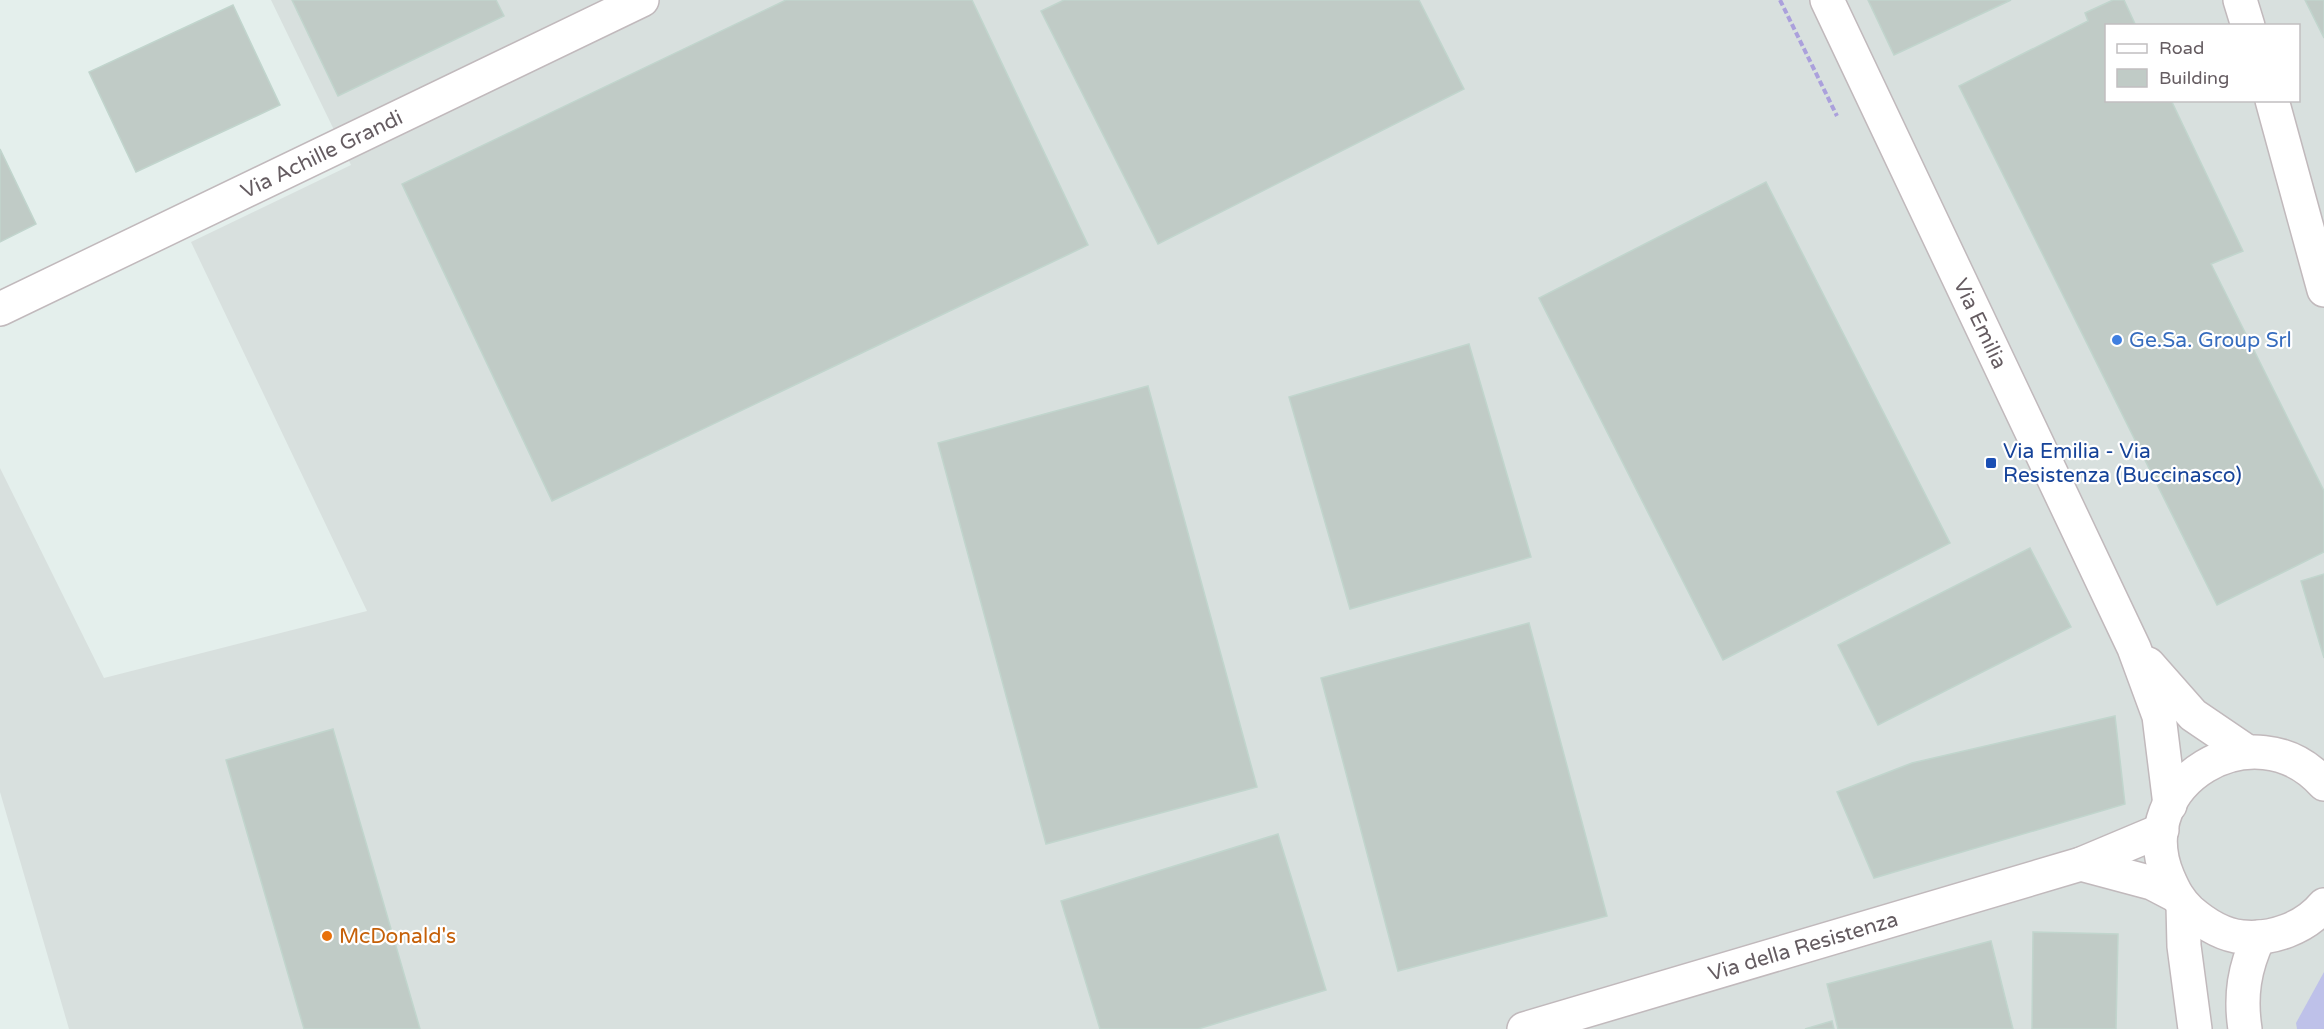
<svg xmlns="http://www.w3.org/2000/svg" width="2324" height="1029" font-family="'Varela Round',sans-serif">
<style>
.industrial{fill:#d8e0de;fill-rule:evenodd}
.green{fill:#bec1e9}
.building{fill:#c0cbc6;stroke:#c1d5cd;stroke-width:1.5}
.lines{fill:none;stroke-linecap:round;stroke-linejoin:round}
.minor-casing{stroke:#c1b9bc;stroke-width:36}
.tertiary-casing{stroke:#c1b9bc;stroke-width:36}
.path{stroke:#aba0dc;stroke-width:4;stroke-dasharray:6 3;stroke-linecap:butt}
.minor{stroke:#fff;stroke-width:33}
.tertiary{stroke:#fff;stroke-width:33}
.shop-dot{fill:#3f7fe0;stroke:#fff;stroke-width:2}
.transit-dot{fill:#1a4fb4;stroke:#fff;stroke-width:2}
.food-dot{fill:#e8710a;stroke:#fff;stroke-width:2}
.labels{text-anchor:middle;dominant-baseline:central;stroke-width:4.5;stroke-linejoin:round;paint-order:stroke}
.street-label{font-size:21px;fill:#655c61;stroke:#fff}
.shop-label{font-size:21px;fill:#366cbe;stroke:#fff;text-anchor:start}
.transit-label{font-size:21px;fill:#164399;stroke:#fff;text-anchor:start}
.food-label{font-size:21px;fill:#c56008;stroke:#fff;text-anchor:start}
</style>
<rect width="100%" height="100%" fill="#e4efec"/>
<path class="industrial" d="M 271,0 L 2324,0 L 2324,1029 L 69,1029 L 0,792 L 0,468 L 104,678 L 367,611 L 191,242 L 351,165 ZM 2106,26 L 2298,26 L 2298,100 L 2106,100 Z"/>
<path class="green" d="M 2324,972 L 2324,1029 L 2297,1029 L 2296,1023 Z"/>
<g class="building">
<path d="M 292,0 L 496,0 L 504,16 L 338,96 Z"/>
<path d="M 786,0 L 972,0 L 1088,245 L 552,501 L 402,184 Z"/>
<path d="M 1064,0 L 1419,0 L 1464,89 L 1158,244 L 1041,11 Z"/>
<path d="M 1868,0 L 2011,0 L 1894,55 Z"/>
<path d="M 2113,0 L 2124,0 L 2136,26 L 2106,26 L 2106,100 L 2171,100 L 2243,251 L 2211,264 L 2324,491 L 2324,552 L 2217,605 L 1959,86 L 2088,21 L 2085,13 Z"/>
<path d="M 2305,0 L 2324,0 L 2324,38 Z"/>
<path d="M 233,5 L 280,105 L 136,172 L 89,72 Z"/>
<path d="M 0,149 L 36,224 L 0,242 Z"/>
<path d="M 1766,182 L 1950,543 L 1723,660 L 1539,298 Z"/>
<path d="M 1469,344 L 1531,557 L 1350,609 L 1289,397 Z"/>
<path d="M 1148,386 L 1257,787 L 1046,844 L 938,443 Z"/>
<path d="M 2030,548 L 2071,627 L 1878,725 L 1838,645 Z"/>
<path d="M 2324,574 L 2324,658 L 2301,581 Z"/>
<path d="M 1529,623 L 1607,916 L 1398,971 L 1321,678 Z"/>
<path d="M 2115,716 L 2125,804 L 1874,878 L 1837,792 L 1912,763 Z"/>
<path d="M 333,729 L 420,1029 L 304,1029 L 226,760 Z"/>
<path d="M 1278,834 L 1326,990 L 1198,1029 L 1100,1029 L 1061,901 Z"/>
<path d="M 2033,932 L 2118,934 L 2116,1029 L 2032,1029 Z"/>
<path d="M 1991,941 L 2013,1029 L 1838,1029 L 1827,984 Z"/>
<path d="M 1832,1021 L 1834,1029 L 1805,1029 Z"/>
</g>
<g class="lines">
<g class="minor-casing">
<g id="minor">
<path d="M 2240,0 L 2248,26"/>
<path d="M 2272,100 L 2324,290"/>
<path id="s1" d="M 0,309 L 642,0"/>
</g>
</g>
<g class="tertiary-casing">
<g id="tertiary">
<path id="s2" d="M 1827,0 L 2134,648 L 2159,716 L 2170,805"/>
<path d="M 2148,664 L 2193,715 L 2246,751"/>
<path d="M 2324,784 C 2254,706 2128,784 2168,877 C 2174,891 2179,901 2190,911 C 2205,924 2222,935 2242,937 C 2272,940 2305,928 2324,905"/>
<path d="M 2081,864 L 2152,883 L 2175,895"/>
<path d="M 2183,905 L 2184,946 L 2195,1029"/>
<path id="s3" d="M 1524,1029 L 2081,864 L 2162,830"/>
<path d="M 2245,1029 C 2240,996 2244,968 2259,937"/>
</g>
</g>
<path class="path" d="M 1780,0 L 1837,116"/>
<use href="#minor" class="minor"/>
<use href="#tertiary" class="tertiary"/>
</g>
<circle class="shop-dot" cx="2117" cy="340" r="6"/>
<rect class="transit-dot" x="1985" y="457" width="12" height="12" rx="3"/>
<circle class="food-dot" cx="327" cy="936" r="6"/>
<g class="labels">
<g class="street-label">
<text stroke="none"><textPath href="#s1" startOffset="357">Via Achille Grandi</textPath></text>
<text stroke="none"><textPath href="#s2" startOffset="358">Via Emilia</textPath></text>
<text stroke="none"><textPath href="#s3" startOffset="291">Via della Resistenza</textPath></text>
</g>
<g class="shop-label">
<text x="2129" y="340">Ge.Sa. Group Srl</text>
</g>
<g class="transit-label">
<text x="2003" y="451">Via Emilia - Via<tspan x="2003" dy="24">Resistenza (Buccinasco)</tspan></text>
</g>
<g class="food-label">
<text x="339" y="936">McDonald's</text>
</g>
</g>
<rect x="2105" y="24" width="195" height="78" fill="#ffffff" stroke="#c1bec0" stroke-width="1.5"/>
<rect x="2117" y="44" width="30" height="9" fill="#ffffff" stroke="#c1bec0" stroke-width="1.5"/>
<text x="2159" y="54" font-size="18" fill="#655c61">Road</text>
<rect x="2117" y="69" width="30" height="18" fill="#c0cbc6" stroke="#c1bec0" stroke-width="1.5"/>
<text x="2159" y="84" font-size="18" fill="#655c61">Building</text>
</svg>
